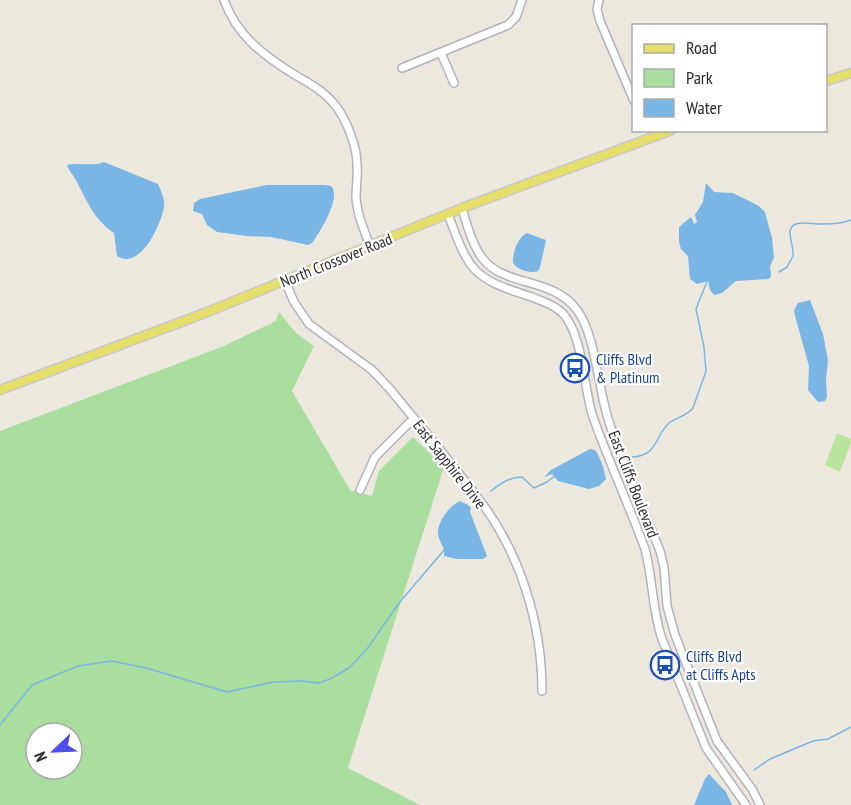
<svg xmlns="http://www.w3.org/2000/svg" width="851" height="805" font-family="'PT Sans Narrow',sans-serif">
<style>
.green{fill:#a9de9f;fill-rule:evenodd}
.pitch{fill:#b9e49c}
.water{fill:#7ab6e5}
.lines{fill:none;stroke-linecap:round;stroke-linejoin:round}
.stream{stroke:#7ab6e5;stroke-width:1.5}
.minor-casing{stroke:#b2b2bd;stroke-width:10}
.major-casing{stroke:#c8c8c8;stroke-width:11}
.minor{stroke:#fff;stroke-width:7}
.major{stroke:#e5de69;stroke-width:8}
.labels{text-anchor:middle;dominant-baseline:central;stroke-width:4.5;stroke-linejoin:round;paint-order:stroke}
.street-label{font-size:16px;fill:#2b2b2b;stroke:#fff}
.transit-label{font-size:16px;fill:#164399;stroke:#fff;text-anchor:start}
</style>
<rect width="100%" height="100%" fill="#ece8de"/>
<path class="green" d="M 279,312 L 296,333 L 314,346 L 292,391 L 350,490 L 372,496 L 379,471 L 413,437 L 444,467 L 348,768 L 420,805 L 0,805 L 0,431 L 224,346 L 276,321 ZM 36,733 L 72,733 L 72,769 L 36,769 Z"/>
<path class="pitch" d="M 837,433 L 851,439 L 851,443 L 840,472 L 825,465 Z"/>
<g class="water">
<path d="M 104,162 L 158,184 C 161,191 165,199 164,207 C 161,225 140,271 117,256 L 114,233 C 95,220 87,202 77,182 C 74,176 69,171 67,165 C 80,162 92,167 104,162 Z"/>
<path d="M 706,183 L 714,192 L 733,193 L 759,206 L 765,212 L 772,238 L 774,257 L 770,267 L 771,276 L 769,279 L 736,281 L 722,293 L 714,295 L 710,290 L 708,281 L 697,284 L 690,279 L 688,256 L 681,249 L 679,242 L 679,227 L 691,217 L 694,224 L 697,222 L 695,215 L 703,202 Z"/>
<path d="M 267,185 L 324,185 L 331,186 C 342,197 320,232 312,243 L 308,245 L 271,237 L 247,236 L 217,232 L 207,225 L 202,214 L 193,211 L 194,203 L 200,199 Z"/>
<path d="M 527,233 L 546,240 L 540,267 L 538,271 C 531,274 516,270 513,262 C 513,252 517,238 527,233 Z"/>
<path d="M 810,300 L 823,334 L 828,360 L 826,380 L 827,397 L 825,401 L 818,402 L 808,390 L 809,366 L 795,316 L 794,310 L 798,303 Z"/>
<path d="M 590,449 L 595,450 C 601,458 604,469 606,479 L 599,486 L 589,489 L 558,481 L 552,474 L 544,477 L 551,470 Z"/>
<path d="M 460,501 L 468,505 L 471,508 L 470,512 L 487,556 L 483,559 L 457,559 L 444,556 C 445,547 441,545 439,538 C 434,525 449,506 460,501 Z"/>
<path d="M 709,774 L 726,792 L 732,805 L 694,805 L 705,779 Z"/>
</g>
<g class="lines">
<g class="stream">
<path d="M 779,272 L 787,267 L 793,256 C 794,248 790,241 790,233 C 790,217 813,225 823,224 C 832,224 842,224 851,220"/>
<path d="M 632,457 C 658,456 654,437 669,423 C 677,417 687,416 693,408 L 706,371 L 704,347 L 696,309 L 708,279"/>
<path d="M 491,491 C 501,483 510,477 522,477 L 534,488 L 547,482 L 556,475"/>
<path d="M 0,725 L 32,685 L 78,666 L 112,661 L 146,668 L 227,692 L 273,682 L 302,681 L 319,683 L 330,679 L 349,668 L 367,649 L 399,603 L 445,549"/>
<path d="M 754,770 L 770,759 L 813,741 L 828,739 L 851,727"/>
</g>
<g class="minor-casing">
<g id="minor">
<path d="M 224,0 C 237,36 264,56 295,75 C 311,84 327,93 338,109 C 348,124 357,147 357,165 C 358,176 356,187 356,197 C 357,214 364,230 370,246"/>
<path d="M 599,0 L 597,9 L 600,21 L 634,101"/>
<path d="M 441,53 L 454,83"/>
<path d="M 402,68 L 508,25 L 516,17 L 522,0"/>
<path d="M 462,208 C 467,225 472,245 483,259 C 505,287 553,277 577,310 C 595,334 598,385 607,415 C 620,461 643,507 660,551 L 664,567 L 667,606 L 675,635 L 717,741 L 752,789 L 760,805"/>
<path d="M 448,214 C 469,270 471,278 529,296 C 542,301 556,305 565,316 C 584,341 583,387 593,417 C 609,462 629,505 645,549 C 653,579 652,610 662,639 L 706,748 L 746,805"/>
<path d="M 285,281 L 294,302 L 309,324 L 372,370 L 389,388 C 420,426 452,463 481,502 C 521,555 542,625 542,691"/>
<path d="M 360,490 L 375,457 L 414,418"/>
</g>
</g>
<g class="major-casing">
<g id="major">
<path d="M 826,81 L 851,73"/>
<path d="M 0,390 L 205,313 L 462,208 L 672,130"/>
</g>
</g>
<use href="#minor" class="minor"/>
<use href="#major" class="major"/>
</g>
<defs>
<g id="bus-ring" transform="scale(1.5)"><circle r="9.5" fill="#fff" stroke="#1a4fb4" stroke-width="1.5"/><path d="M-5-6H5V4H4V6H2V4H-2V6H-4V4H-5ZM-3.5-4V0h7V-4ZM-3.5 1.2v1.5H-2V1.2ZM2 1.2v1.5H3.5V1.2Z" fill="#1a4fb4"/></g>
</defs>
<g fill-rule="evenodd">
<use href="#bus-ring" x="575" y="368"/>
<use href="#bus-ring" x="665" y="665"/>
</g>
<g class="labels">
<g class="street-label">
<text transform="translate(336 260) rotate(-22)">North Crossover Road</text>
<text transform="translate(450 464) rotate(52)">East Sapphire Drive</text>
<text transform="translate(634 484) rotate(69)">East Cliffs Boulevard</text>
</g>
<g class="transit-label">
<text x="596" y="359">Cliffs Blvd<tspan x="596" dy="18">&amp; Platinum</tspan></text>
<text x="686" y="656">Cliffs Blvd<tspan x="686" dy="18">at Cliffs Apts</tspan></text>
</g>
</g>
<rect x="632" y="24" width="195" height="108" fill="#ffffff" stroke="#aaaaaa" stroke-width="1.5"/>
<rect x="644" y="44" width="30" height="9" fill="#e5de69" stroke="#aaaaaa" stroke-width="1.5"/>
<text x="686" y="54" font-size="18" fill="#2b2b2b">Road</text>
<rect x="644" y="69" width="30" height="18" fill="#a9de9f" stroke="#aaaaaa" stroke-width="1.5"/>
<text x="686" y="84" font-size="18" fill="#2b2b2b">Park</text>
<rect x="644" y="99" width="30" height="18" fill="#7ab6e5" stroke="#aaaaaa" stroke-width="1.5"/>
<text x="686" y="114" font-size="18" fill="#2b2b2b">Water</text>
<g transform="translate(54 751) rotate(247)"><circle r="28" fill="#ffffff" stroke="#aaaaaa" stroke-width="1.5"/>
<path d="M0-4.5L10 22L0 15L-10 22Z" fill="#4c4deb"/>
<text y="-9" font-size="16" font-weight="bold" text-anchor="middle" fill="#2b2b2b">N</text>
</g>
</svg>
